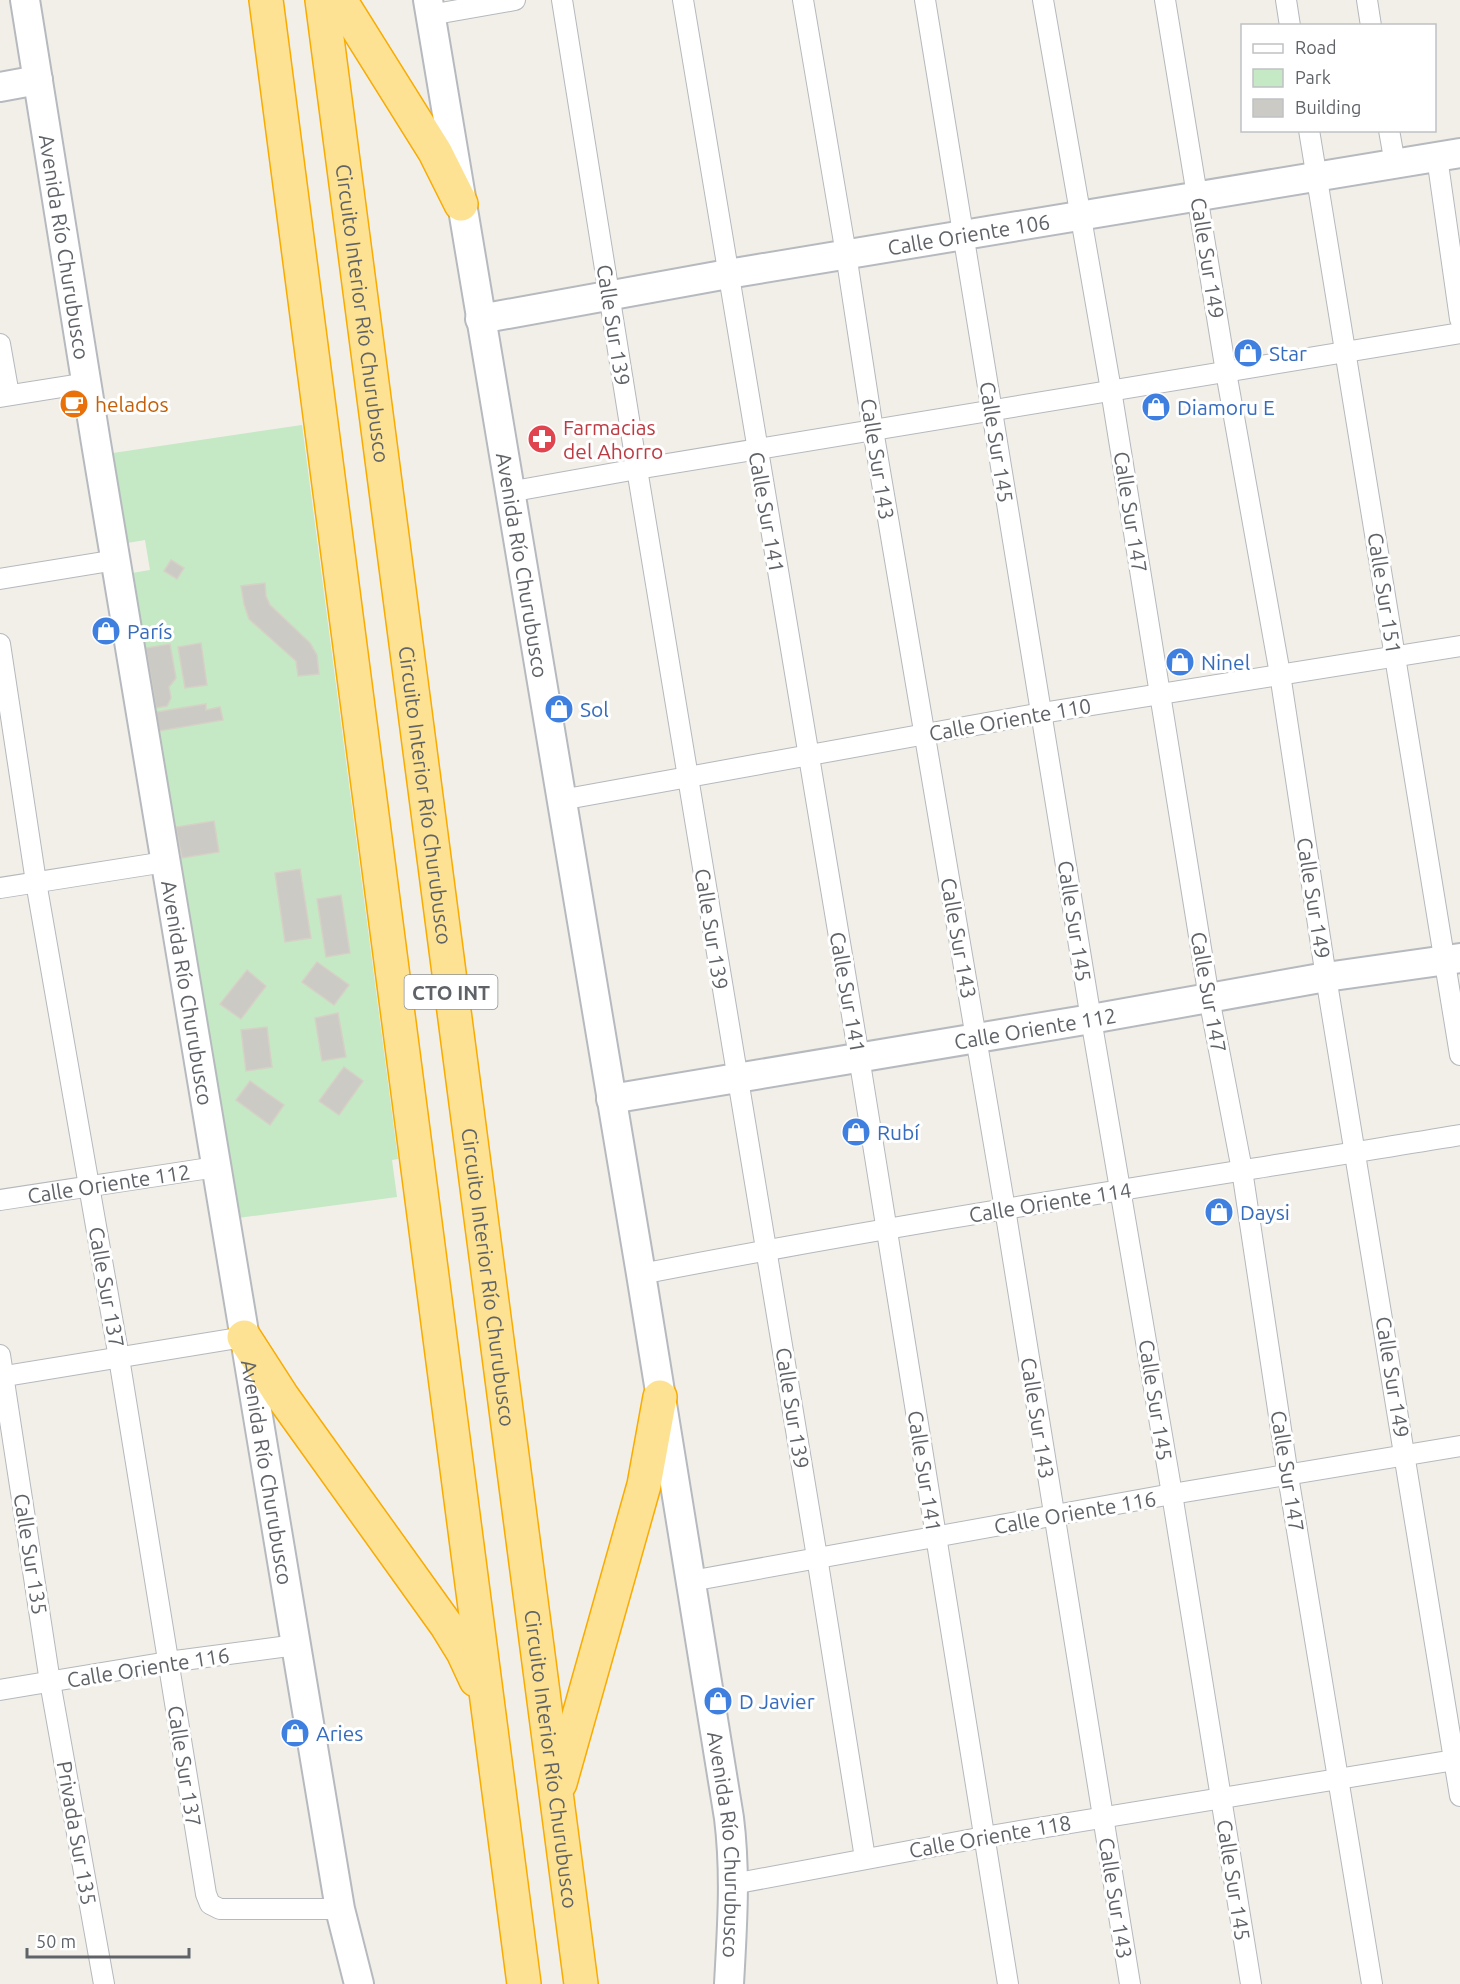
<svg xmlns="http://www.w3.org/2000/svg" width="1460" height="1984" font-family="Ubuntu,sans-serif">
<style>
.green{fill:#c5e8c5}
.building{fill:#cccac5;stroke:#d6d1c6;stroke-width:1.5}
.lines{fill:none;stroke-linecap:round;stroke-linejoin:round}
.street-casing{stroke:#b5b8bc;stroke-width:22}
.secondary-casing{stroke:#b6babf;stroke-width:32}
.highway-casing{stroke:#f9ab00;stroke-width:36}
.street{stroke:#fff;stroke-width:20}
.secondary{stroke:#fff;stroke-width:28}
.highway{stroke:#fde293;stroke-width:33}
.labels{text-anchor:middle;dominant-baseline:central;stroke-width:6;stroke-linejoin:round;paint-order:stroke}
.shield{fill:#fff;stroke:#8f9295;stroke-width:1.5}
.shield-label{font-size:20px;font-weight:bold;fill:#5f6368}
.street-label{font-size:21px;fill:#5f6368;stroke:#fff}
.shop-label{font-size:21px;fill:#366cbe;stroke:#fff;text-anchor:start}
.food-label{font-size:21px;fill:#c56008;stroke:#fff;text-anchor:start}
.health-label{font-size:21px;fill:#be3a42;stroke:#fff;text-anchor:start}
</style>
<rect width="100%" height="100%" fill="#f1efe8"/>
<path class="green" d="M 302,425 L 398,1159 L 392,1160 L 397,1197 L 238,1218 L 179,858 L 181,857 L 176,827 L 173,827 L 132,573 L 150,570 L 145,540 L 127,543 L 113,453 Z"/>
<g class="building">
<path d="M 171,560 L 184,568 L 177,579 L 164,571 Z"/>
<path d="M 265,583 L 266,596 L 270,605 L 310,643 L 317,655 L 319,674 L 298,676 L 296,661 L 249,619 L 244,604 L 241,586 Z"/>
<path d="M 201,643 L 207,685 L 185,688 L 178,647 Z"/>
<path d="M 170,644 L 176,678 L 169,687 L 171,698 L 167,706 L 156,708 L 146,648 Z"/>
<path d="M 206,704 L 206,710 L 220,707 L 223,720 L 159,731 L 156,712 Z"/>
<path d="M 214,821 L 219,852 L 182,858 L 176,827 Z"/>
<path d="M 300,869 L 311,938 L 285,942 L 275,873 Z"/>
<path d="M 341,895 L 350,953 L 326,957 L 317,899 Z"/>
<path d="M 317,962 L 349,985 L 334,1005 L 302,982 Z"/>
<path d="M 247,970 L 266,986 L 241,1019 L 220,1004 Z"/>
<path d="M 338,1013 L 346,1057 L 322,1061 L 315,1018 Z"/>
<path d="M 267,1027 L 272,1067 L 246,1071 L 241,1030 Z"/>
<path d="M 344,1067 L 363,1081 L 339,1115 L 319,1101 Z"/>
<path d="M 250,1081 L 284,1105 L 270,1125 L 236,1100 Z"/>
</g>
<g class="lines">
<g class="street-casing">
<g id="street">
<path d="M 562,0 L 637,469 L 817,1557 L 865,1858"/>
<path d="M 683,0 L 859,1057 L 1008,1984"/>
<path d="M 803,0 L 846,254 L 873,430 L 1005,1209 L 1130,1984"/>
<path d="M 925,0 L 1091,1019 L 1172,1494 L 1251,1984"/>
<path d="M 1043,0 L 1111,390 L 1209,998 L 1242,1170 L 1288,1476 L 1372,1984"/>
<path d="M 1165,0 L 1226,372 L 1280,674 L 1326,977 L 1460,1796"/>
<path d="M 1286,0 L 1290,26"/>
<path d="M 1367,0 L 1371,26"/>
<path d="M 430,15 L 515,0"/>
<path d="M 1309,130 L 1460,1055"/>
<path d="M 1389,130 L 1395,164"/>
<path d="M 1437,157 L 1460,319"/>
<path d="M 0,344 L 9,395"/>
<path d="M 0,397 L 87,383"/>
<path d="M 509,492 L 637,469 L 1460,333"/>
<path d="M 0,579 L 116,560"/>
<path d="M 0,644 L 36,882 L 119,1358 L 206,1894 L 210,1904 L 220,1909 L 340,1909"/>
<path d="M 561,800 L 1042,713 L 1460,646"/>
<path d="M 0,888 L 165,862"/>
<path id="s1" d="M 0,1200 L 216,1167"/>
<path d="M 641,1274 C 913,1221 1187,1180 1460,1135"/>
<path d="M 0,1355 L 50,1682 L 104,1984"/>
<path d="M 0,1377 L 244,1337"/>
<path d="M 691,1581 L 1172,1494 L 1460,1446"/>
<path d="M 0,1690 L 168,1662 L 296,1645"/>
<path d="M 733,1884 L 984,1837 L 1460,1759"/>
</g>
</g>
<g class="secondary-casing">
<g id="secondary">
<path id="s2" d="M 25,0 L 96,443 L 296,1645 L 340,1909 L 359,1984"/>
<path id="s3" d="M 428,0 L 641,1274 L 729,1818 C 736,1874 732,1929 729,1984"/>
<path d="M 0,87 L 38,80"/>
<path id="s4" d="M 480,319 L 728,274 L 1460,153"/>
<path id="s5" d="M 611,1099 L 1091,1019 L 1326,977 L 1460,958"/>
</g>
</g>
<g class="highway-casing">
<g id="highway">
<path d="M 266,0 L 524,1984"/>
<path id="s6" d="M 322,0 L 581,1984"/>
<path d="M 340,0 L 435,152 L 461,204"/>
<path d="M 244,1337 L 282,1396 L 447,1626 L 463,1652 L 476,1680"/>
<path d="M 560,1783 L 644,1485 L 660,1397"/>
</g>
</g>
<use href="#street" class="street"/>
<use href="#secondary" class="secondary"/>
<use href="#highway" class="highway"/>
</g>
<defs>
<g id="shop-disc" transform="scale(1.5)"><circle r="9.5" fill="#3f7fe0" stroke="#fff"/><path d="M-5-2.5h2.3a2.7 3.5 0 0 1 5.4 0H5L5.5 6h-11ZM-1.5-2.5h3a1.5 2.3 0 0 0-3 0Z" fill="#fff"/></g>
<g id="cafe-disc" transform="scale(1.5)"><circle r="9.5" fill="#e8710a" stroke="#fff"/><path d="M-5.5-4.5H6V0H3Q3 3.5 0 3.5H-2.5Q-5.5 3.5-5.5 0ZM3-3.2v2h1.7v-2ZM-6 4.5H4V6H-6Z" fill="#fff"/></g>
<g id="pharmacy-disc" transform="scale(1.5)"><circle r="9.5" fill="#e0444e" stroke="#fff"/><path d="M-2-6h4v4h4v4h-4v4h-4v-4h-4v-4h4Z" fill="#fff"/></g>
</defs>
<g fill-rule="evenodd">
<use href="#shop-disc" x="1248" y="353"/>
<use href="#cafe-disc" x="74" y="404"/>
<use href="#shop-disc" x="1156" y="407"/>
<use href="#pharmacy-disc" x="542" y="439"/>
<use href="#shop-disc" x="106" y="631"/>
<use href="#shop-disc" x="1180" y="662"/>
<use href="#shop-disc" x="559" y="709"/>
<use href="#shop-disc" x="856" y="1132"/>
<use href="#shop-disc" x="1219" y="1212"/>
<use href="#shop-disc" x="718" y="1701"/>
<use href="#shop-disc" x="295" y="1733"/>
</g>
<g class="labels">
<rect class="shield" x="404.5" y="975" width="93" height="34" rx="4.5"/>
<g class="shield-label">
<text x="451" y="992">CTO INT</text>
</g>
<g class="street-label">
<text stroke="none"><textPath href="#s4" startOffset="496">Calle Oriente 106</textPath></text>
<text stroke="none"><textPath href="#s2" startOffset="250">Avenida Río Churubusco</textPath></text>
<text transform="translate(1208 258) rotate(81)">Calle Sur 149</text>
<text stroke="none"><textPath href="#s6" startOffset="316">Circuito Interior Río Churubusco</textPath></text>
<text transform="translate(614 325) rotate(81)">Calle Sur 139</text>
<text transform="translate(997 442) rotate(81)">Calle Sur 145</text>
<text transform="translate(878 459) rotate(81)">Calle Sur 143</text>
<text transform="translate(767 512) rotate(80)">Calle Sur 141</text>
<text transform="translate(1131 512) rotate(81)">Calle Sur 147</text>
<text stroke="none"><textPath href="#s3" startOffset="573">Avenida Río Churubusco</textPath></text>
<text transform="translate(1385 593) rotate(81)">Calle Sur 151</text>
<text transform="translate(1010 719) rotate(-10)">Calle Oriente 110</text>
<text stroke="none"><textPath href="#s6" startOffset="802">Circuito Interior Río Churubusco</textPath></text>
<text transform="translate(1314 898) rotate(81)">Calle Sur 149</text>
<text transform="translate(1075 921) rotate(81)">Calle Sur 145</text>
<text transform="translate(712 929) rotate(81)">Calle Sur 139</text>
<text transform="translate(959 938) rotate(80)">Calle Sur 143</text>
<text transform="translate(848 992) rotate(80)">Calle Sur 141</text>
<text transform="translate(1209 992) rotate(80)">Calle Sur 147</text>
<text stroke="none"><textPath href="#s2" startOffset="1006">Avenida Río Churubusco</textPath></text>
<text stroke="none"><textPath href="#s5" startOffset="430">Calle Oriente 112</textPath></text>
<text stroke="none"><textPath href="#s1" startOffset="110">Calle Oriente 112</textPath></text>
<text transform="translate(1050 1202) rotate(-9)">Calle Oriente 114</text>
<text stroke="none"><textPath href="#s6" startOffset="1288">Circuito Interior Río Churubusco</textPath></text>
<text transform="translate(107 1287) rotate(80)">Calle Sur 137</text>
<text transform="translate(1393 1377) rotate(81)">Calle Sur 149</text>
<text transform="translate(1156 1400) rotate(81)">Calle Sur 145</text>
<text transform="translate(793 1408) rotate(81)">Calle Sur 139</text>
<text transform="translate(1038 1418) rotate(81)">Calle Sur 143</text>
<text transform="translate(925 1471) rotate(81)">Calle Sur 141</text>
<text transform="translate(1288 1471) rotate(81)">Calle Sur 147</text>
<text stroke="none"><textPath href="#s2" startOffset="1492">Avenida Río Churubusco</textPath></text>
<text transform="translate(1075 1512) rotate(-10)">Calle Oriente 116</text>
<text transform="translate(31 1554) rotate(81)">Calle Sur 135</text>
<text transform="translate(148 1667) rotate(-9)">Calle Oriente 116</text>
<text stroke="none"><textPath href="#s6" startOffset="1774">Circuito Interior Río Churubusco</textPath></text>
<text transform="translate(185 1766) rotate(81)">Calle Sur 137</text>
<text transform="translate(77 1833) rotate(80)">Privada Sur 135</text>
<text transform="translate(990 1836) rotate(-10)">Calle Oriente 118</text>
<text stroke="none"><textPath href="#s3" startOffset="1869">Avenida Río Churubusco</textPath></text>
<text transform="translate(1234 1880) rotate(81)">Calle Sur 145</text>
<text transform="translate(1116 1898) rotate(81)">Calle Sur 143</text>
</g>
<g class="shop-label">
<text x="1269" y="353">Star</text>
<text x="1177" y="407">Diamoru E</text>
<text x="127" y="631">París</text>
<text x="1201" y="662">Ninel</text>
<text x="580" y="709">Sol</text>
<text x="877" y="1132">Rubí</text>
<text x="1240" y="1212">Daysi</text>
<text x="739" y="1701">D Javier</text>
<text x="316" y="1733">Aries</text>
</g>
<g class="food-label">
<text x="95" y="404">helados</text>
</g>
<g class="health-label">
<text x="563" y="427">Farmacias<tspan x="563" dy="24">del Ahorro</tspan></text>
</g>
</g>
<rect x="1241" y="24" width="195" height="108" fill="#ffffff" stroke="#bfc1c3" stroke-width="1.5"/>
<rect x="1253" y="44" width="30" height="9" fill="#ffffff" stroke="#bfc1c3" stroke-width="1.5"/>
<text x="1295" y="54" font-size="18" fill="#5f6368">Road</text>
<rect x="1253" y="69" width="30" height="18" fill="#c5e8c5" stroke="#bfc1c3" stroke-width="1.5"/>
<text x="1295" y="84" font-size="18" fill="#5f6368">Park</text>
<rect x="1253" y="99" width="30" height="18" fill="#cccac5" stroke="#bfc1c3" stroke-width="1.5"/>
<text x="1295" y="114" font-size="18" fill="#5f6368">Building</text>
<path d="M27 1948v9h162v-9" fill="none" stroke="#5f6368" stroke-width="3"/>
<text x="36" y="1948" font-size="18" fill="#5f6368" stroke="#ffffff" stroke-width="4.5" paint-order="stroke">50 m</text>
</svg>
